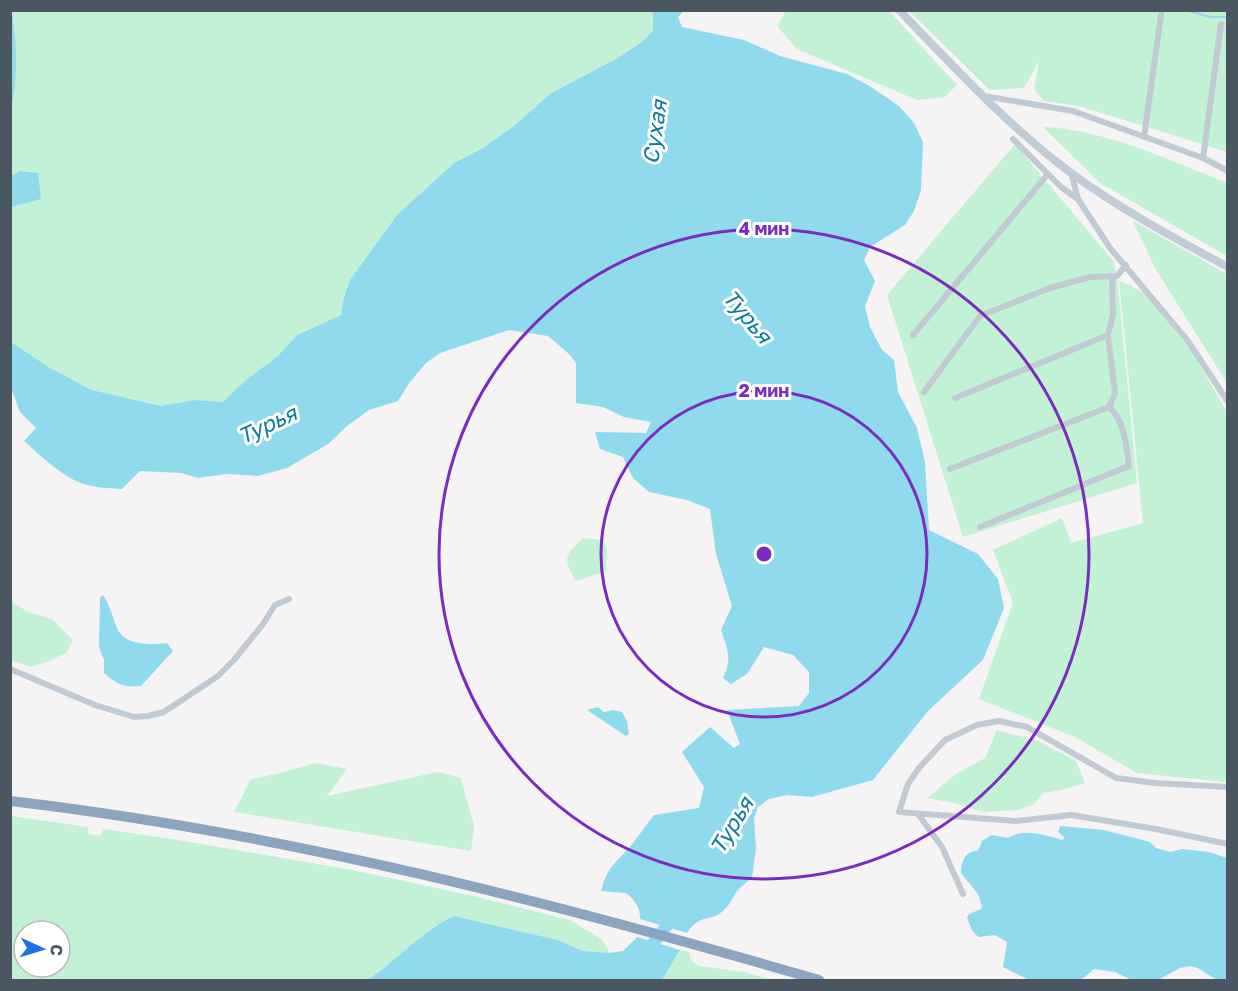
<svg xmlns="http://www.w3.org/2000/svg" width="1238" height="991" font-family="'Golos Text',sans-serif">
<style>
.green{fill:#c3f1d5;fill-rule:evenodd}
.water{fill:#90daee}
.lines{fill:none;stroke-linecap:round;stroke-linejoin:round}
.stream{stroke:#90daee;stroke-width:2}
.river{stroke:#90daee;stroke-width:12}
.street{stroke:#c1cad2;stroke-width:6}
.secondary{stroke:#c1cbd6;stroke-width:8}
.highway{stroke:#8ba5c1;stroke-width:10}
.ring{fill:none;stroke:#7b2cbf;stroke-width:3}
.labels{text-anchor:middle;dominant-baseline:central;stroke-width:6;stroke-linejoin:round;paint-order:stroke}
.water-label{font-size:22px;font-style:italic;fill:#0c7c9b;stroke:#fff}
.centre{fill:#7b2cbf;stroke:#fff;stroke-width:3}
.ring-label{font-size:18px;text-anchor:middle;font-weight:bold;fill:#7b2cbf;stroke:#fff;stroke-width:6;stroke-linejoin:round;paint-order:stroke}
</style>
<rect width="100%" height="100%" fill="#f5f3f3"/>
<g class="green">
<path d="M 12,11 L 653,11 L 653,31 L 642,42 L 616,59 L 551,93 L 514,126 L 483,148 L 454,163 L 397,215 L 350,280 L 344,297 L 341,315 L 297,335 L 277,357 L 247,379 L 223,402 L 195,400 L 161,406 L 92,390 L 50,368 L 11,342 L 11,207 L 41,199 L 20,171 L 11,176 L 10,110 L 14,94 L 15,31 Z"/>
<path d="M 786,11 L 889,11 L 957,85 L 945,97 L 917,100 L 797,49 L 777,26 Z"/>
<path d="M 909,11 L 1227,11 L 1227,152 L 1079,106 L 1044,101 L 1034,89 L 1039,61 L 1024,88 L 990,90 Z"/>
<path d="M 1043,127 C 1108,130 1168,160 1227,183 L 1227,256 L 1100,183 Z"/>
<path d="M 1015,144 L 1114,262 L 1117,276 L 1137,483 L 963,537 L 887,295 Z"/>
<path d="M 1133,221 L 1227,274 L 1227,383 L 1155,268 Z"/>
<path d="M 1119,280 L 1146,294 L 1191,350 L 1227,412 L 1227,782 L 1137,773 L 1075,737 L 979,699 L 1013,603 L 993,550 L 1062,518 L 1071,543 L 1143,523 Z"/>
<path d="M 583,538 L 603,540 L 607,549 L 606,571 L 576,581 C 562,558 565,556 583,538 Z"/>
<path d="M 10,601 L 28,612 L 52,619 L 73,640 L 67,652 L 49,661 L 31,667 L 11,660 Z"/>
<path d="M 997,730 L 1038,741 L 1076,761 L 1085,783 L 1066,789 L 1043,793 L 1034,804 L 1019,810 L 983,812 L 955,803 L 927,798 L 956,774 L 985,758 Z"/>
<path d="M 316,763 L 347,769 L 327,796 L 437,772 L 461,778 L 474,826 L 471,851 L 234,812 L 251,779 L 276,774 Z"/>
<path d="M 11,816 L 88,827 L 89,834 L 100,836 L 104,829 L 184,841 L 352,870 L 465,894 L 570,920 L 601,939 L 610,953 L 583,951 L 558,940 L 454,916 C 422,931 397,960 368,980 L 11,980 ZM 24,931 L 60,931 L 60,967 L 24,967 Z"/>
<path d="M 680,950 L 689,952 L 691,960 L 699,966 L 744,972 L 773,980 L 662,980 Z"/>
</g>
<g class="water">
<path d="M 12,11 C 17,42 18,78 11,110 Z"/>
<path d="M 653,11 L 684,11 L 678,17 L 682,27 L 744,40 L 780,56 L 847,74 L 871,87 L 899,106 L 914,123 L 923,142 L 921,190 L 914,211 L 905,225 L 870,247 L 864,260 L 875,281 L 865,306 L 870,327 L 882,350 L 894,360 L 898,392 L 917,428 L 925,462 L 929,530 L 978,554 L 998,579 L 1004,608 L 983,660 L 928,711 L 873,780 L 812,797 L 787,795 L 769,799 L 758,807 L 754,819 L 756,848 L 752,878 C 747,882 741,886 737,891 C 732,898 730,905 723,911 C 709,923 700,913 687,933 L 640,919 C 641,909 634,899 626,893 L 601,891 C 608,864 617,863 633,843 C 640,834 647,824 654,815 L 699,808 L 704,787 L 682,752 L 710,727 L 734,748 L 740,744 L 727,710 L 799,706 L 809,693 L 809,672 L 793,655 L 764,647 L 747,674 L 731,684 L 723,678 C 733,658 727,649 721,630 L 732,606 L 716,554 L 710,509 L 687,500 L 649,492 L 633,478 L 623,457 L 600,449 L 595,432 L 646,433 L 651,422 L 624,417 L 603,407 L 576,403 L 576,363 L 569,354 L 548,336 L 509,330 L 440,353 L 426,363 L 410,382 L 398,401 L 369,410 L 347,426 L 328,444 L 287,468 L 258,476 L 227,474 L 198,478 L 182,473 L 140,471 L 122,489 C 108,488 90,488 76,481 C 57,472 40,455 24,441 L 36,428 L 20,412 L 11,388 L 11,342 L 50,368 L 92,390 L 161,406 L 195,400 L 223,402 L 247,379 L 277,357 L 297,335 L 341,315 L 344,297 L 350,280 L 397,215 L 454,163 L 483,148 L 514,126 L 551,93 L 616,59 L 642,42 L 653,31 Z"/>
<path d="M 20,171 L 38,173 L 41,199 L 11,207 L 11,176 Z"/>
<path d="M 103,595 C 110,606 112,615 116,626 C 123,646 150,645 167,643 L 173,651 L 141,686 C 125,688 116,684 104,673 L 104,660 L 99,647 L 100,598 Z"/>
<path d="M 598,707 L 604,712 L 613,710 L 622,712 L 627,721 L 629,734 L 626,736 L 587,710 Z"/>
<path d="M 1060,826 L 1104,830 L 1150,842 L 1156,848 L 1170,852 L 1182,849 L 1209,852 L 1227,858 L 1227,980 L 1217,980 L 1198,968 L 1190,966 L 1180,968 L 1158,980 L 1132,980 L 1115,972 L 1094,969 L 1081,980 L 1029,980 L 1003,967 L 1007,942 L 995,935 L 979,937 C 972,933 970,926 967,917 L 969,914 L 981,909 L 982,906 L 978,894 L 961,873 C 961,861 966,850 978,851 L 982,841 L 992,835 L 1008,838 C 1024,827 1046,836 1063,840 L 1064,837 L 1058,832 Z"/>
<path d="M 454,916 L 558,940 L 583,951 L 610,953 L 623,951 L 637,937 L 680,950 L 662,980 L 368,980 C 397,960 422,931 454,916 Z"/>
</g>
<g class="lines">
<path class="stream" d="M 1185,10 L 1211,17 L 1228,17"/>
<path class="river" d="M 625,980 L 675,915"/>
<g class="street">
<path d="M 984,96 L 1073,111 L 1203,158 L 1228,171"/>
<path d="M 1144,137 L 1161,15"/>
<path d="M 1013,139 L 1061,187 L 1078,199"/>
<path d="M 1203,158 L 1221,24"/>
<path d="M 1071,173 L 1078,199 L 1110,248 L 1188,341 L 1228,402"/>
<path d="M 913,335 L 1048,174"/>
<path d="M 924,392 L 980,316 L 1050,288 L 1090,277 L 1117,276 L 1126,265"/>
<path d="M 955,398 L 1108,335"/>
<path d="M 950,469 L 1109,407 L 1115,393 L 1108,335 L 1113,315 L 1112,276"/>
<path d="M 980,527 L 1129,466 C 1126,444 1125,422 1109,407"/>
<path d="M 10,669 L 95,705 L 134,717 L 148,716 L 164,712 L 218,676 L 234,660 L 263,624 L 275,605 L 289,599"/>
<path d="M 1228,787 L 1155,783 L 1116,778 L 1027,727 L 999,721 L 977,725 L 945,740 L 919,768 L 908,784 L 899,812 L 1015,821 L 1071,815 L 1156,829 L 1228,844"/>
<path d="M 918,814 L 942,847 L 963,894"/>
</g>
<path class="secondary" d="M 899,10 C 954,67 1008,126 1071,173 C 1120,209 1174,238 1228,267"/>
<path class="highway" d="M 10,801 C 286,833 554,903 819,980"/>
</g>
<g class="ring">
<circle cx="764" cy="554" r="163"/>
<circle cx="764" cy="554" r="325"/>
</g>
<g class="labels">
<g class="water-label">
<text transform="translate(654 132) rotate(-82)">Сухая</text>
<text transform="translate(748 316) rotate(50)">Турья</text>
<text transform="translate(267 424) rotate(-25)">Турья</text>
<text transform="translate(731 825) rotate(-59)">Турья</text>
</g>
</g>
<circle cx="764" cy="554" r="9" class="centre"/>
<g class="ring-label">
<text x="764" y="235">4 мин</text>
<text x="764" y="397">2 мин</text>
</g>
<rect width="1238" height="991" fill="none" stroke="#4a5661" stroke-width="24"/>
<g transform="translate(42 949) rotate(94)"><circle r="28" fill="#ffffff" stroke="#b7bbc0" stroke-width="1.5"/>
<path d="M0-4.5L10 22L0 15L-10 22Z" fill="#1a73e8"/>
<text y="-9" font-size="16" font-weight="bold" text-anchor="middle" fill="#4a5661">С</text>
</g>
</svg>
